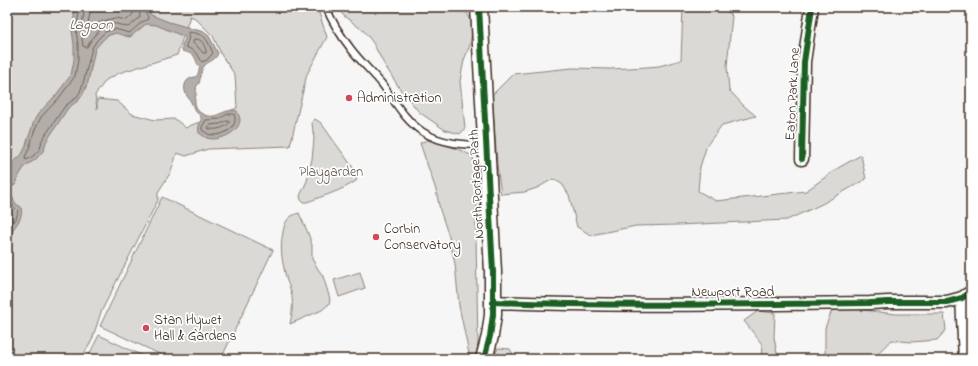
<svg xmlns="http://www.w3.org/2000/svg" width="978" height="366" font-family="'Indie Flower',sans-serif">
<style>
.green{fill:#dbd9d6;stroke:#8b827a;fill-rule:evenodd}
.water{fill:#b4aeaa;stroke:#847972}
.lines{fill:none;stroke-linecap:round;stroke-linejoin:round}
.shore{stroke:#6b5f56;stroke-width:1}
.service-casing{stroke:#3b2a1e;stroke-width:9}
.minor-casing{stroke:#3b2a1e;stroke-width:15}
.secondary-casing{stroke:#3b2a1e;stroke-width:19}
.service{stroke:#fff;stroke-width:6}
.minor{stroke:#fff;stroke-width:12}
.secondary{stroke:#fff;stroke-width:16}
.cycleway-casing{stroke:#fff;stroke-width:8}
.cycleway{stroke:#1b5e20;stroke-width:6}
.poi-dot{fill:#d1495b;stroke:#fff;stroke-width:1.5}
.labels{text-anchor:middle;dominant-baseline:central;stroke-width:3.5;stroke-linejoin:round;paint-order:stroke}
.street-label{font-size:14px;fill:#3b2a1e;stroke:#fff}
.poi-label{font-size:14px;fill:#3b2a1e;stroke:#fff;text-anchor:start}
.park-label{font-size:14px;fill:#63564c;stroke:#fff}
.water-label{font-size:15px;font-style:italic;fill:#65584f;stroke:#fff}
</style>
<rect width="100%" height="100%" fill="#f7f6f6"/>
<filter id="ink" filterUnits="userSpaceOnUse"><feTurbulence type="fractalNoise" baseFrequency=".025" numOctaves="2"/><feDisplacementMap in="SourceGraphic" scale="8" xChannelSelector="R" yChannelSelector="G"/><feConvolveMatrix kernelMatrix="1 2 1 2 8 2 1 2 1" color-interpolation-filters="sRGB"/></filter>
<g filter="url(#ink)">
<g class="green">
<path d="M 7,7 L 317,7 L 327,37 L 307,74 L 290,146 L 208,149 L 186,156 L 177,153 L 171,172 L 158,192 L 158,200 L 101,312 L 92,340 L 81,359 L 9,359 L 7,358 ZM 190,16 L 195,18 L 213,36 L 222,56 L 235,75 L 237,108 L 189,126 L 186,128 L 175,119 L 155,120 L 132,114 L 117,101 L 97,99 L 97,109 L 95,95 L 106,80 L 119,73 L 177,55 Z"/>
<path d="M 337,7 L 463,7 L 473,23 L 470,45 L 464,60 L 460,81 L 465,128 L 460,134 L 445,130 L 419,112 L 400,89 L 384,64 L 373,43 L 365,32 L 344,16 Z"/>
<path d="M 683,7 L 723,7 L 732,16 L 727,66 L 729,90 L 744,106 L 756,116 L 722,125 L 707,145 L 700,167 L 698,191 L 716,201 L 806,191 L 838,168 L 861,155 L 866,179 L 822,204 L 787,220 L 678,225 L 636,226 L 591,235 L 577,227 L 569,195 L 562,184 L 553,179 L 537,188 L 525,192 L 501,194 L 497,165 L 492,95 L 513,74 L 572,68 L 610,69 L 647,67 L 659,66 L 681,60 Z"/>
<path d="M 315,119 L 321,123 L 354,169 L 358,176 L 356,181 C 341,191 323,196 307,202 L 303,202 L 301,200 L 300,196 L 307,181 L 312,159 L 314,139 L 312,123 L 313,120 Z"/>
<path d="M 427,140 L 455,148 L 473,156 L 478,194 L 476,214 L 476,240 L 478,344 L 476,356 L 469,354 L 459,306 L 455,264 L 449,237 L 440,210 L 436,190 L 425,158 L 420,143 Z"/>
<path d="M 162,197 L 273,250 L 221,359 L 170,359 L 100,326 Z"/>
<path d="M 299,213 L 308,233 L 312,245 L 312,259 L 318,269 L 323,276 L 330,299 L 329,304 L 322,310 L 290,324 C 292,315 293,306 292,296 C 291,291 289,286 287,281 C 283,265 279,250 283,232 C 285,221 288,216 299,213 Z"/>
<path d="M 360,272 L 365,288 L 339,297 L 334,280 Z"/>
<path d="M 854,309 L 896,314 L 944,314 L 946,330 L 937,340 L 911,342 L 892,340 L 881,350 L 874,359 L 825,359 L 825,328 L 832,310 Z"/>
<path d="M 758,311 L 775,313 L 774,337 L 778,359 L 779,359 L 761,359 L 762,344 L 744,321 Z"/>
<path d="M 99,335 L 145,357 L 144,359 L 87,359 Z"/>
<path d="M 498,348 L 510,349 L 516,359 L 493,359 Z"/>
</g>
<g class="water">
<path d="M 77,7 L 148,7 L 148,10 L 151,15 L 169,22 L 204,32 L 209,36 L 218,53 C 216,60 209,61 205,65 C 200,70 201,78 199,83 C 199,84 198,85 197,85 C 196,88 196,92 196,95 C 193,105 196,113 208,116 C 219,118 224,108 237,111 C 238,114 240,117 240,120 C 239,133 218,142 207,138 C 204,137 201,134 199,133 C 197,125 202,122 201,118 C 201,115 197,113 195,111 C 193,108 193,105 191,102 C 190,99 187,97 186,94 C 182,85 187,77 196,77 L 198,74 L 200,66 C 195,62 199,66 196,60 C 194,53 188,53 182,51 L 182,45 L 185,39 L 185,37 L 156,25 L 146,24 L 130,37 L 125,36 L 116,33 L 107,36 L 100,43 L 95,49 L 88,82 L 83,94 L 79,100 L 68,108 L 46,142 L 44,150 L 35,160 L 25,166 L 17,179 L 16,184 L 14,186 L 7,185 L 7,168 L 15,161 L 22,154 L 25,148 L 34,121 L 38,114 L 56,95 L 71,75 L 74,60 L 74,45 L 72,30 L 74,17 L 74,12 Z"/>
<path d="M 9,197 L 13,198 L 16,204 L 21,207 C 23,216 19,221 14,228 C 11,234 10,243 8,250 L 7,252 L 7,199 Z"/>
</g>
<g class="lines">
<g class="shore">
<path d="M 80,7 L 76,30 L 78,44 L 78,60 L 75,76 L 59,98 L 41,117 L 34,132 L 29,149 L 25,157 L 26,160 L 32,157 L 40,149 L 42,140 L 65,106 L 76,98 L 80,92 L 84,80 L 92,48 L 97,40 L 105,32 L 115,29 L 129,33 C 136,28 139,23 148,19 C 148,14 143,12 144,7"/>
<path d="M 85,7 L 81,30 L 83,46 L 85,47 L 87,47 C 93,36 103,23 117,24 C 120,25 124,26 127,27 L 130,26 L 140,17 L 139,7"/>
<path d="M 91,7 L 87,30 L 89,32 L 97,24 L 103,21 L 116,18 L 127,20 L 133,14 L 133,7"/>
<path d="M 189,32 C 207,35 206,38 213,53 L 207,60 L 202,62 C 197,53 195,51 186,47 C 186,42 190,41 188,34 Z"/>
<path d="M 195,39 C 203,39 204,45 206,51 L 206,53 L 203,53 L 198,47 L 194,44 L 193,43 Z"/>
<path d="M 228,114 L 234,114 C 240,129 219,138 208,134 C 207,133 203,131 202,130 L 202,127 L 206,120 L 219,119 Z"/>
<path d="M 227,121 L 229,121 L 229,123 C 225,128 216,130 210,129 L 208,128 L 210,125 L 220,124 Z"/>
<path d="M 7,202 L 11,202 L 13,206 L 18,211 L 16,219 L 10,227 L 7,239"/>
</g>
<g class="service-casing">
<path id="service" d="M 326,7 C 332,22 341,36 351,49 C 360,61 372,72 382,84 C 394,100 405,121 423,132 C 442,144 465,145 486,145"/>
</g>
<g class="minor-casing">
<g id="minor">
<path d="M 802,159 L 804,62 L 812,7"/>
<path d="M 962,298 L 965,359"/>
<path d="M 494,302 C 619,307 744,304 870,303 L 888,302 L 947,302 L 962,298 L 971,292"/>
</g>
</g>
<g class="secondary-casing">
<path id="secondary" d="M 479,7 L 493,272 L 493,315 L 490,336 L 484,359"/>
</g>
<use href="#service" class="service"/>
<use href="#minor" class="minor"/>
<use href="#secondary" class="secondary"/>
<g class="cycleway-casing">
<g id="cycleway">
<path d="M 479,7 L 493,272 L 493,315 L 490,336 L 484,359"/>
<path d="M 802,159 L 804,62 L 812,7"/>
<path d="M 494,302 C 619,307 744,304 870,303 L 888,302 L 947,302 L 962,298 L 971,292"/>
</g>
</g>
<use href="#cycleway" class="cycleway"/>
</g>
</g>
<g class="poi-dot">
<circle cx="349" cy="98" r="4"/>
<circle cx="376" cy="237" r="4"/>
<circle cx="146" cy="328" r="4"/>
</g>
<g class="labels">
<g class="street-label">
<text transform="translate(793 94) rotate(-87)">Eaton Park Lane</text>
<text transform="translate(477 184) rotate(-93)">North Portage Path</text>
<text x="733" y="292">Newport Road</text>
</g>
<g class="poi-label">
<text x="357" y="98">Administration</text>
<text x="384" y="229">Corbin<tspan x="384" dy="16">Conservatory</tspan></text>
<text x="154" y="320">Stan Hywet<tspan x="154" dy="16">Hall &amp; Gardens</tspan></text>
</g>
<g class="park-label">
<text x="331" y="172">Playgarden</text>
</g>
<g class="water-label">
<text x="91" y="25">Lagoon</text>
</g>
</g>
<rect width="978" height="366" fill="none" stroke="#fff" stroke-width="24"/>
<rect x="12" y="12" width="954" height="342" fill="none" stroke="#3b2a1e" stroke-width="1.5" filter="url(#ink)"/>
</svg>
